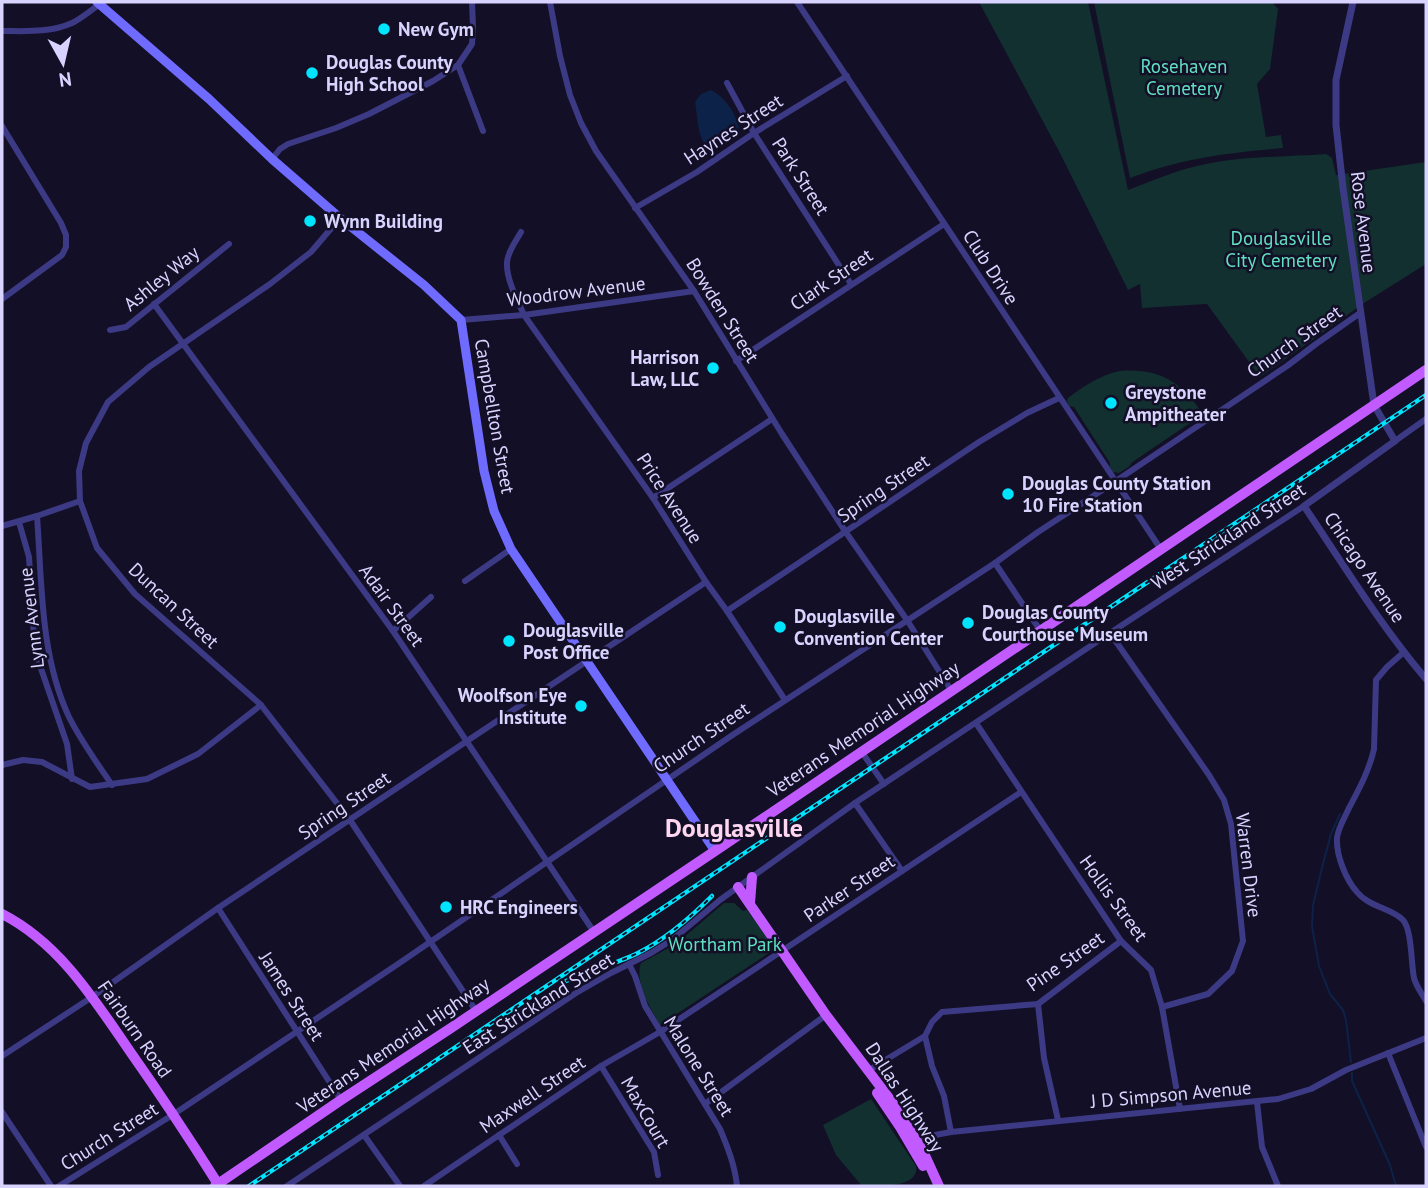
<svg xmlns="http://www.w3.org/2000/svg" width="1428" height="1188" font-family="'PT Sans',sans-serif">
<style>
.green{fill:#12302f}
.water{fill:#0c2248}
.lines{fill:none;stroke-linecap:round;stroke-linejoin:round}
.stream{stroke:#0c2248;stroke-width:2}
.minor{stroke:#3d3a85;stroke-width:6}
.tertiary{stroke:#3d3a85;stroke-width:7}
.secondary{stroke:#6f6bff;stroke-width:9}
.primary{stroke:#c25bff;stroke-width:10}
.rail-casing{stroke:#00e5ff;stroke-width:4.5}
.rail{stroke:#130f26;stroke-width:2;stroke-dasharray:5;stroke-linecap:butt}
.poi-dot{fill:#00e5ff;stroke:#130f26;stroke-width:2.5}
.labels{text-anchor:middle;dominant-baseline:central;stroke-width:5;stroke-linejoin:round;paint-order:stroke}
.poi-label{font-size:19px;font-weight:bold;fill:#d9d4ff;stroke:#130f26;text-anchor:start}
.park-label{font-size:19px;fill:#5fe0c0;stroke:#130f26}
.street-label{font-size:19px;fill:#d9d4ff;stroke:#130f26}
.district-label{font-size:26px;font-weight:bold;fill:#ffd6f0;stroke:#130f26}
</style>
<rect width="100%" height="100%" fill="#130f26"/>
<g class="green">
<path d="M 979,2 L 1088,2 L 1128,190 C 1154,180 1179,169 1206,164 C 1245,156 1287,157 1326,154 L 1332,158 L 1336,175 L 1426,162 L 1426,264 L 1364,303 L 1260,377 L 1207,304 L 1142,308 L 1140,284 L 1128,290 L 1061,155 Z"/>
<path d="M 1094,2 L 1272,2 L 1278,9 L 1270,69 L 1257,84 L 1266,137 L 1281,135 L 1283,148 C 1228,153 1183,158 1130,178 Z"/>
<path d="M 1120,371 C 1158,368 1181,381 1202,413 L 1199,420 L 1193,421 L 1131,463 L 1130,466 L 1119,473 L 1113,472 L 1110,467 L 1110,463 L 1074,407 L 1069,406 L 1067,401 L 1068,398 C 1084,386 1100,375 1120,371 Z"/>
<path d="M 724,903 L 734,903 L 743,911 L 747,910 L 775,949 L 660,1025 C 651,1009 634,982 641,963 L 676,944 Z"/>
<path d="M 871,1099 L 916,1166 C 920,1188 879,1186 862,1186 L 836,1155 L 823,1125 Z"/>
</g>
<path class="water" d="M 711,90 C 725,97 736,113 739,128 C 732,137 721,148 710,152 C 697,138 698,119 695,102 L 701,94 Z"/>
<g class="lines">
<g class="stream">
<path d="M 1340,814 L 1331,834 L 1323,864 L 1313,905 L 1312,926 L 1319,966 L 1330,994 L 1343,1010 L 1346,1020 L 1351,1062"/>
<path d="M 1352,1073 L 1352,1081 L 1390,1165 L 1396,1186"/>
</g>
<g class="minor">
<path d="M 550,2 L 560,56 L 570,95 L 581,123 L 596,151 L 694,291 L 782,434 L 845,531 L 907,620 L 951,690"/>
<path d="M 797,2 L 1160,548"/>
<path d="M 2,31 C 25,31 50,33 72,23 C 82,18 91,10 100,4"/>
<path d="M 458,65 L 483,131"/>
<path d="M 727,83 L 754,133 L 851,284"/>
<path d="M 2,126 L 61,223 L 66,235 L 66,247 L 62,255 L 2,299"/>
<path d="M 272,159 L 280,149 L 288,144 L 336,128 L 369,114 L 433,81 L 458,65 L 472,44 L 473,27 L 472,2"/>
<path d="M 635,208 L 697,172 L 754,133 L 847,76"/>
<path d="M 340,218 L 311,252 L 270,284 L 149,367 L 108,402 L 86,443 L 79,471 L 80,501 L 97,548 L 135,594 L 261,705 L 350,820 L 476,1011"/>
<path d="M 521,232 C 516,241 508,251 507,262 C 506,279 517,299 524,315 L 653,498 L 706,582 L 727,611 L 785,700"/>
<path d="M 154,304 L 393,631 L 594,932"/>
<path d="M 461,320 L 524,315 L 694,291"/>
<path d="M 110,330 L 126,327 L 229,244"/>
<path d="M 736,361 L 944,224"/>
<path d="M 1395,441 L 1426,419"/>
<path d="M 653,498 L 772,419"/>
<path d="M 37,516 C 42,583 40,655 69,717 C 81,741 97,763 112,785"/>
<path d="M 19,522 L 29,557 L 34,638 L 36,654 L 67,744 L 72,779"/>
<path d="M 2,526 L 37,516 L 80,501"/>
<path d="M 995,563 L 1040,630"/>
<path d="M 465,581 L 511,549"/>
<path d="M 727,611 L 979,442 L 1027,413 L 1059,398"/>
<path d="M 393,631 L 431,597"/>
<path d="M 1110,633 L 1209,775 L 1224,800 L 1231,824 L 1243,941 L 1232,971 L 1208,994 L 1162,1007"/>
<path d="M 1404,652 L 1387,667 L 1376,680 L 1374,749 C 1369,771 1359,789 1349,808 C 1345,817 1338,828 1337,838 C 1336,855 1346,880 1357,892 C 1369,907 1391,908 1403,920 C 1412,930 1411,963 1414,978 C 1416,986 1422,994 1426,1001"/>
<path d="M 976,723 L 1121,941 L 1151,970 L 1162,1007 L 1180,1109"/>
<path d="M 861,751 L 884,784"/>
<path d="M 2,765 L 23,760 L 42,762 L 90,787 L 147,779 L 198,754 L 261,705"/>
<path d="M 855,803 L 902,871"/>
<path d="M 218,908 L 341,1100"/>
<path d="M 629,964 L 635,976 L 645,1006 L 720,1129 C 728,1148 735,1166 737,1186"/>
<path d="M 1038,1004 L 1044,1058 L 1058,1120"/>
<path d="M 1388,1053 L 1426,1147"/>
<path d="M 2,1056 L 92,997 L 218,908 L 467,741 L 706,582"/>
<path d="M 601,1066 L 654,1152 L 658,1175"/>
<path d="M 869,1070 L 925,1036"/>
<path d="M 1257,1102 L 1262,1147 L 1278,1186"/>
<path d="M 705,1104 L 826,1015"/>
<path d="M 2,1112 L 51,1186"/>
<path d="M 951,1132 L 944,1096 L 932,1066 L 925,1036 L 932,1022 L 942,1012 L 1038,1004 L 1121,941"/>
<path d="M 364,1135 L 400,1186"/>
<path d="M 499,1135 L 517,1164"/>
<path d="M 914,1139 L 951,1132 L 1278,1099 L 1311,1089 L 1346,1070 L 1426,1038"/>
<path d="M 59,1186 L 174,1114 L 398,964 L 731,736 L 995,563 L 1038,532 L 1107,487 L 1287,366 L 1316,344 L 1360,313"/>
<path d="M 287,1186 L 576,993 L 611,973 L 651,953 L 672,940 L 720,900 L 855,803 L 1110,633 L 1304,506"/>
<path d="M 424,1186 L 601,1066 L 660,1032 L 1021,792"/>
</g>
<path class="tertiary" d="M 1353,2 L 1336,80 L 1336,125 L 1343,188 L 1374,405 L 1395,441 L 1304,506 C 1343,564 1380,625 1426,679"/>
<path class="secondary" d="M 97,2 L 209,99 L 272,159 L 340,218 L 424,285 L 461,320 L 484,471 L 494,511 L 511,549 L 715,851"/>
<g class="primary">
<path d="M 738,887 L 826,1015 L 892,1102 L 923,1151 L 939,1186"/>
<path d="M 750,903 L 752,877"/>
<path d="M 2,914 C 59,943 94,999 129,1050 C 160,1094 189,1138 218,1184"/>
<path d="M 877,1093 L 900,1127 L 923,1166"/>
<path d="M 215,1186 L 341,1100 L 451,1028 L 715,851 L 1426,370"/>
</g>
<g class="rail-casing">
<g id="rail">
<path d="M 566,981 C 590,971 615,964 638,953 C 666,939 690,918 712,896"/>
<path d="M 249,1186 L 1426,395"/>
</g>
</g>
<use href="#rail" class="rail"/>
</g>
<g class="poi-dot">
<circle cx="384" cy="29" r="7"/>
<circle cx="312" cy="73" r="7"/>
<circle cx="310" cy="221" r="7"/>
<circle cx="713" cy="368" r="7"/>
<circle cx="1111" cy="403" r="7"/>
<circle cx="1008" cy="494" r="7"/>
<circle cx="968" cy="623" r="7"/>
<circle cx="780" cy="627" r="7"/>
<circle cx="509" cy="641" r="7"/>
<circle cx="581" cy="706" r="7"/>
<circle cx="446" cy="907" r="7"/>
</g>
<g class="labels">
<g class="poi-label">
<text x="398" y="29">New Gym</text>
<text x="326" y="62">Douglas County<tspan x="326" dy="22">High School</tspan></text>
<text x="324" y="221">Wynn Building</text>
<text x="699" y="357" text-anchor="end">Harrison<tspan x="699" dy="22">Law, LLC</tspan></text>
<text x="1125" y="392">Greystone<tspan x="1125" dy="22">Ampitheater</tspan></text>
<text x="1022" y="483">Douglas County Station<tspan x="1022" dy="22">10 Fire Station</tspan></text>
<text x="982" y="612">Douglas County<tspan x="982" dy="22">Courthouse Museum</tspan></text>
<text x="794" y="616">Douglasville<tspan x="794" dy="22">Convention Center</tspan></text>
<text x="523" y="630">Douglasville<tspan x="523" dy="22">Post Office</tspan></text>
<text x="567" y="695" text-anchor="end">Woolfson Eye<tspan x="567" dy="22">Institute</tspan></text>
<text x="460" y="907">HRC Engineers</text>
</g>
<g class="park-label">
<text x="1184" y="66">Rosehaven<tspan x="1184" dy="22">Cemetery</tspan></text>
<text x="1281" y="238">Douglasville<tspan x="1281" dy="22">City Cemetery</tspan></text>
<text x="725" y="944">Wortham Park</text>
</g>
<g class="street-label">
<text transform="translate(733 129) rotate(-33)">Haynes Street</text>
<text transform="translate(801 176) rotate(57)">Park Street</text>
<text transform="translate(1364 222) rotate(83)">Rose Avenue</text>
<text transform="translate(991 267) rotate(57)">Club Drive</text>
<text transform="translate(161 278) rotate(-39)">Ashley Way</text>
<text transform="translate(831 279) rotate(-34)">Clark Street</text>
<text transform="translate(576 291) rotate(-7)">Woodrow Avenue</text>
<text transform="translate(723 310) rotate(58)">Bowden Street</text>
<text transform="translate(1294 341) rotate(-35)">Church Street</text>
<text transform="translate(495 416) rotate(80)">Campbellton Street</text>
<text transform="translate(883 488) rotate(-34)">Spring Street</text>
<text transform="translate(670 498) rotate(57)">Price Avenue</text>
<text transform="translate(1228 536) rotate(-33)">West Strickland Street</text>
<text transform="translate(1365 567) rotate(56)">Chicago Avenue</text>
<text transform="translate(174 605) rotate(43)">Duncan Street</text>
<text transform="translate(392 605) rotate(54)">Adair Street</text>
<text transform="translate(31 618) rotate(-97)">Lynn Avenue</text>
<text transform="translate(863 729) rotate(-34)">Veterans Memorial Highway</text>
<text transform="translate(701 737) rotate(-34)">Church Street</text>
<text transform="translate(344 805) rotate(-34)">Spring Street</text>
<text transform="translate(1249 865) rotate(83)">Warren Drive</text>
<text transform="translate(849 888) rotate(-34)">Parker Street</text>
<text transform="translate(1114 898) rotate(54)">Hollis Street</text>
<text transform="translate(1065 961) rotate(-35)">Pine Street</text>
<text transform="translate(292 996) rotate(57)">James Street</text>
<text transform="translate(538 1003) rotate(-32)">East Strickland Street</text>
<text transform="translate(135 1029) rotate(55)">Fairburn Road</text>
<text transform="translate(393 1045) rotate(-34)">Veterans Memorial Highway</text>
<text transform="translate(699 1066) rotate(58)">Malone Street</text>
<text transform="translate(532 1094) rotate(-34)">Maxwell Street</text>
<text transform="translate(1171 1094) rotate(-5)">J D Simpson Avenue</text>
<text transform="translate(905 1097) rotate(57)">Dallas Highway</text>
<text transform="translate(646 1112) rotate(60)">MaxCourt</text>
<text transform="translate(109 1136) rotate(-32)">Church Street</text>
</g>
<g class="district-label">
<text x="734" y="827">Douglasville</text>
</g>
</g>
<rect width="1428" height="1188" fill="none" stroke="#d9d4ff" stroke-width="7"/>
<g transform="translate(63 63) rotate(172)" stroke="#130f26" stroke-width="5" paint-order="stroke">
<path d="M0-5L12 26L0 18L-12 26Z" fill="#d9d4ff"/>
<text y="-10" font-size="19" font-weight="bold" text-anchor="middle" fill="#d9d4ff">N</text>
</g>
</svg>
